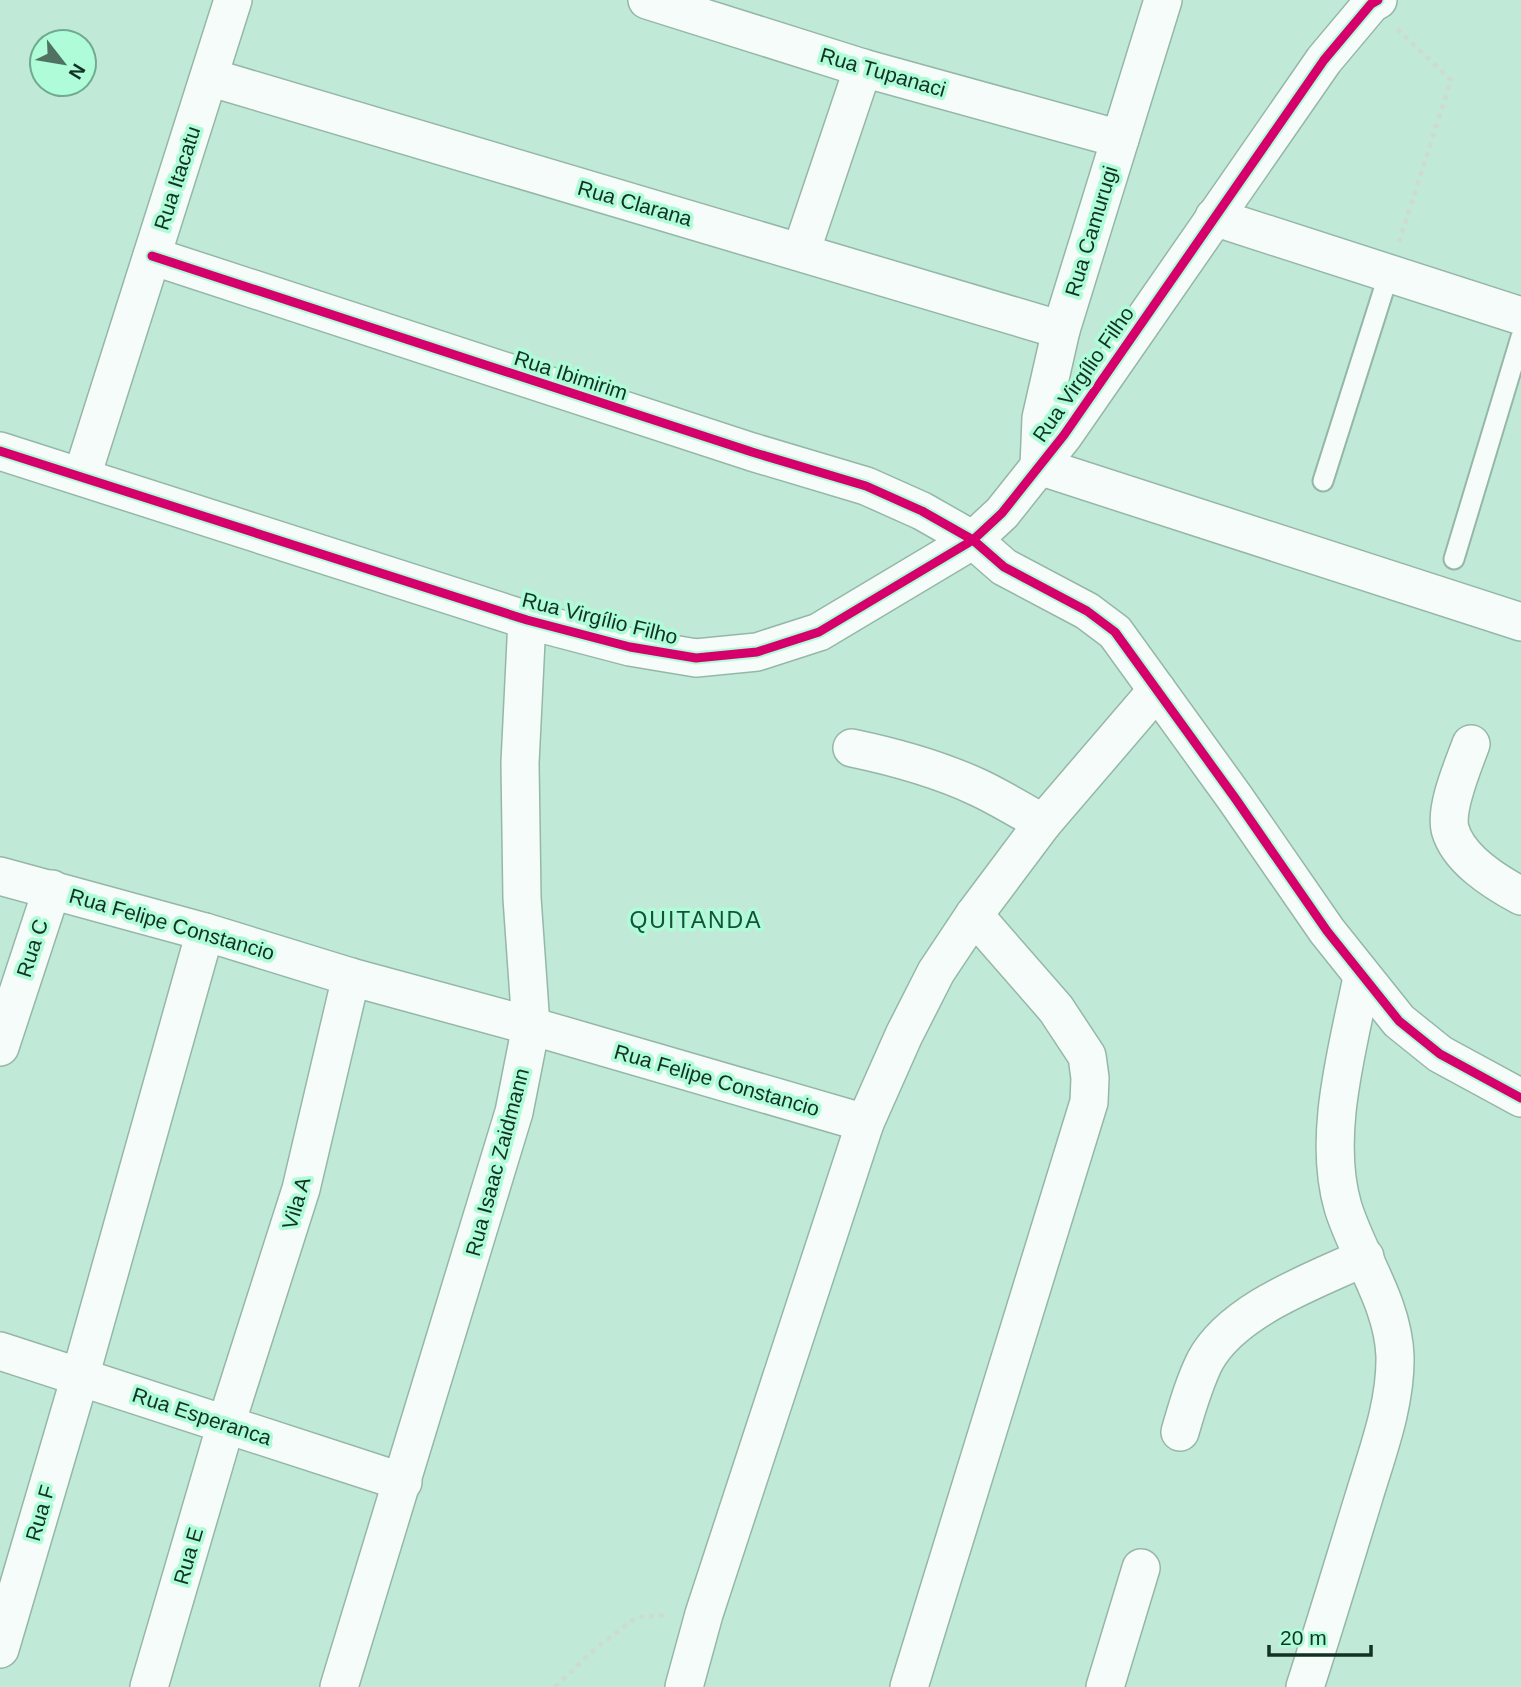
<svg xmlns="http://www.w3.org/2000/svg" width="1521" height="1687" font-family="Helvetica,sans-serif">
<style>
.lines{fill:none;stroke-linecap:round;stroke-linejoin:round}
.lane-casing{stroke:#96b7a8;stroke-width:23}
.street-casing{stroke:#96b7a8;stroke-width:40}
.path{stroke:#cddbd4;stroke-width:4.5;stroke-dasharray:5 5;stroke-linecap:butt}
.lane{stroke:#f6fcf9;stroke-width:19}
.street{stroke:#f6fcf9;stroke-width:37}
.cycleway-casing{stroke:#affcd8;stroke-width:13}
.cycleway{stroke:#d6006c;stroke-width:9}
.labels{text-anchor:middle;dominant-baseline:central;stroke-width:7;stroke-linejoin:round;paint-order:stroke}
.street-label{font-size:21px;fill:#123224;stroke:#affcd8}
.neighbourhood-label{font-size:23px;letter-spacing:2px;fill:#16513b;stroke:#affcd8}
</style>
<rect width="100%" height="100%" fill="#c0ead7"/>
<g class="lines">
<g class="lane-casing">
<g id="lane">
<path d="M 1323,481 L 1389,273"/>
<path d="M 1454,559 L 1521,337"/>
</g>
</g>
<g class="street-casing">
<g id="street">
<path d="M 647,0 L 863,68 L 1120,139"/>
<path d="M 1163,0 L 1061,330 L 1041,418 L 1039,466 L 1521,622"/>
<path d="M 209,77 L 1061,330"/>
<path d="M 1214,217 L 1521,316"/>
<path d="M 801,252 L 863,68"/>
<path d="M 152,256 L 752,452 L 866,486 L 922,511 L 973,540 L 1004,567 L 1087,611 L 1115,632 L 1235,798 L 1327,931 L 1399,1021 L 1440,1054 L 1521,1098"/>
<path d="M 0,451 L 527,620 L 630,647 L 696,658 L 757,652 L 819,632 L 973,540 L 1002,513 L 1064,435 L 1324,60 L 1371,4 L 1378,0"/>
<path d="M 82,476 L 233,0"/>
<path d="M 1471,744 C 1463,766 1445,807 1450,829 C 1458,859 1495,882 1521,896"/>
<path d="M 852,748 C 895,757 936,768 977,787 C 999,797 1021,811 1043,823"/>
<path d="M 0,876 L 205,932 L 351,977 L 531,1026 L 865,1123"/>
<path d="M 0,1047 L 52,889"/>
<path d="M 0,1351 L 403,1482"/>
<path d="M 1180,1432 C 1187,1408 1194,1383 1205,1361 C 1233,1309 1314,1281 1365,1257"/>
<path d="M 0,1649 L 80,1377 L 205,932"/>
<path d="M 149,1687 L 226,1424 L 301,1189 L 351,977"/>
<path d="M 339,1687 L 514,1112 L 531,1026 L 522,898 L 520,763 L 527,620"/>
<path d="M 684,1687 L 704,1614 L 865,1123 L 904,1035 L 936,972 L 974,915 L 1043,823 L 1157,690"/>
<path d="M 909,1687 L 1089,1102 L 1090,1078 L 1087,1056 L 1056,1009 L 974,915"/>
<path d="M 1105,1687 L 1141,1568"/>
<path d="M 1305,1687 C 1325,1625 1344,1562 1363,1500 C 1377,1453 1396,1405 1395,1356 C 1393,1302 1358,1256 1343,1207 C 1322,1136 1348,1048 1362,977"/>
</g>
</g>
<g class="path">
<path d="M 1397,29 L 1451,80 L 1399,242"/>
<path d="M 555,1687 L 596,1648 L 637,1617 L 668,1615"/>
</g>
<use href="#lane" class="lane"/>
<use href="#street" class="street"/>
<g class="cycleway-casing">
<g id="cycleway">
<path d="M 152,256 L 752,452 L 866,486 L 922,511 L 973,540 L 1004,567 L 1087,611 L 1115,632 L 1235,798 L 1327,931 L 1399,1021 L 1440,1054 L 1521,1098"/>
<path d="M 0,451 L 527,620 L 630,647 L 696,658 L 757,652 L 819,632 L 973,540 L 1002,513 L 1064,435 L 1324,60 L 1371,4 L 1378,0"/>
</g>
</g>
<use href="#cycleway" class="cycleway"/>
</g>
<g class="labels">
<g class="street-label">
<text transform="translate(883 72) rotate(16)">Rua Tupanaci</text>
<text transform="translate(177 178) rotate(-72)">Rua Itacatu</text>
<text transform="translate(635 203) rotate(16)">Rua Clarana</text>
<text transform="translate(1091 231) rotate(-73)">Rua Camurugi</text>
<text transform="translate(1083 374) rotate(-55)">Rua Virgílio Filho</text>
<text transform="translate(571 375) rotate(18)">Rua Ibimirim</text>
<text transform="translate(600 618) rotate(14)">Rua Virgílio Filho</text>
<text transform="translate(172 924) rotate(16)">Rua Felipe Constancio</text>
<text transform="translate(32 948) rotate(-72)">Rua C</text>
<text transform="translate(717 1080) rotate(16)">Rua Felipe Constancio</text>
<text transform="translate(497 1162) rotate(-75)">Rua Isaac Zaidmann</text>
<text transform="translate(296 1203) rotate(-74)">Vila A</text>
<text transform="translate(202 1416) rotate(18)">Rua Esperanca</text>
<text transform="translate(40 1513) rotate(-74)">Rua F</text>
<text transform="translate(188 1556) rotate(-74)">Rua E</text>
</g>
<g class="neighbourhood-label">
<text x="696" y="920">QUITANDA</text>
</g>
</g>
<g transform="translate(63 63) rotate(121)"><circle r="33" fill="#affcd8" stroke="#70ab90" stroke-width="2"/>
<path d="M0-5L12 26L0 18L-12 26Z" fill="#4f7263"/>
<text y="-10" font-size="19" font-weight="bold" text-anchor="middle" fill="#123224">N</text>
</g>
<path d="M1269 1645v10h102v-10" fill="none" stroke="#123224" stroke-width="3.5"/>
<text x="1280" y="1645" font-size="21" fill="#123224" stroke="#affcd8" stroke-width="5" paint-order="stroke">20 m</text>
</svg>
